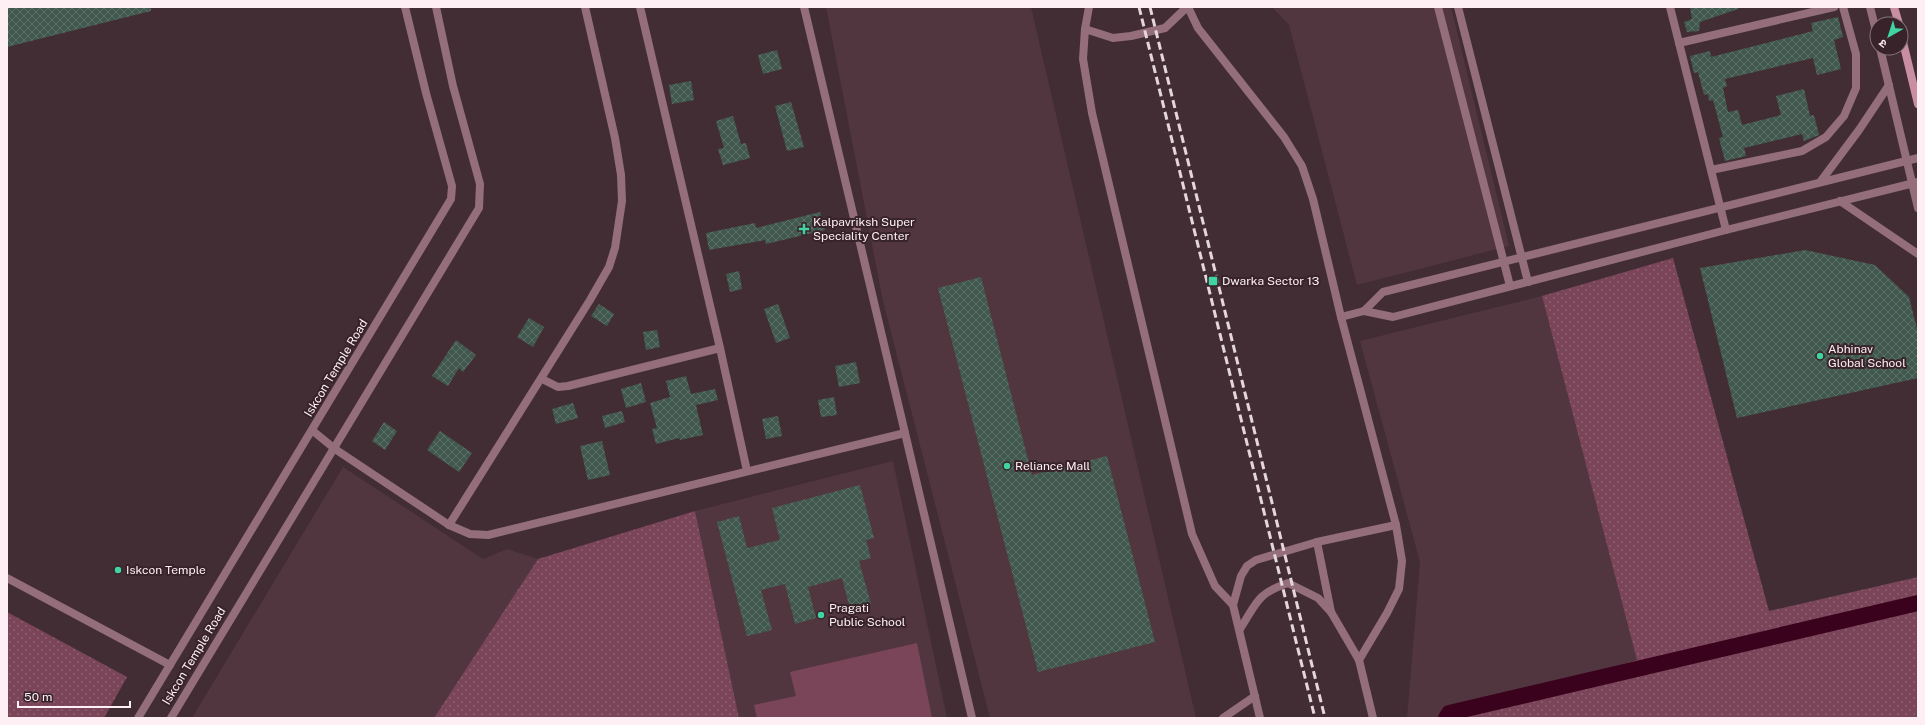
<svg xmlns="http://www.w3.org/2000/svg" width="1925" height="725" font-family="'Public Sans','Noto Sans Devanagari',sans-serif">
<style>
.built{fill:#52363f}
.grass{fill:#7b4559}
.park{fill:url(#park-dots)}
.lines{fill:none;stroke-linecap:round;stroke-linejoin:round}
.canal{stroke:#3a021d;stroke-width:16}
.building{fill:url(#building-cross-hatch)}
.minor{stroke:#946e7b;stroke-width:8}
.tertiary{stroke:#946e7b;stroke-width:8}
.secondary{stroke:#ca8ea2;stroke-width:8}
.rail{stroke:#e5d6db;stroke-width:3;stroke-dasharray:8 4;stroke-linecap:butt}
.poi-dot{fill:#40d4a2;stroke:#38232a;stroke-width:1.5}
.labels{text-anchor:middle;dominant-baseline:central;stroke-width:4;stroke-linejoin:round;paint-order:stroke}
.poi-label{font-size:12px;fill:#fdeff3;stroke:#38232a;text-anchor:start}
.street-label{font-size:12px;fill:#fdeff3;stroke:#38232a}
</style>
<defs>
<pattern id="park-dots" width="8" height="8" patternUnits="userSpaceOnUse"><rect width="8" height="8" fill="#7b4559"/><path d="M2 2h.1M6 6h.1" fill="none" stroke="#8f6071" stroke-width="1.8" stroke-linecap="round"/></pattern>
<pattern id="building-cross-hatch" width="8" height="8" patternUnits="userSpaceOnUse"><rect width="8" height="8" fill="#41584e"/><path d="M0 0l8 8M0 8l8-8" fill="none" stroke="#5d7068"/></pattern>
</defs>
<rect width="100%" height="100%" fill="#422d34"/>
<g class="built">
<path d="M 826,7 L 1031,7 L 1196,718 L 990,718 L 883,301 Z"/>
<path d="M 1272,7 L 1451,7 L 1509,246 L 1357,285 L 1289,25 Z"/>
<path d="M 1542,296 L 1637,660 L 1437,718 L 1407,718 L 1420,562 L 1360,341 Z"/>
<path d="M 893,461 L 947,718 L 739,718 L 695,511 Z"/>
<path d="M 343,467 L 483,559 L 507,549 L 538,559 L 434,718 L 192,718 Z"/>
</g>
<path class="grass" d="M 917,643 L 932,718 L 757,718 L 754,705 L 796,696 L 790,672 Z"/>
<g class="park">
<path d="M 1673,258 L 1769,611 L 1918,577 L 1918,718 L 1437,718 L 1637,660 L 1542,296 Z"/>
<path d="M 695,511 L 739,718 L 434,718 L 538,559 Z"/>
<path d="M 7,612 L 127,677 L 104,718 L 7,718 Z"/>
</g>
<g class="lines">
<path class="canal" d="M 1446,718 L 1449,713 L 1918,603"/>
</g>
<g class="building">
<path d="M 7,7 L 151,7 L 151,11 L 7,47 Z"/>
<path d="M 1690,7 L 1738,7 L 1738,9 L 1700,22 L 1699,31 L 1687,32 L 1684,22 L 1692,19 Z"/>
<path d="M 1838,17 L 1843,37 L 1834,40 L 1841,69 L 1817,75 L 1813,58 L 1725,79 L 1727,86 L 1723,88 L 1728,112 L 1738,110 L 1742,125 L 1781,115 L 1776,96 L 1804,89 L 1810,116 L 1814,115 L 1819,135 L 1804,141 L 1802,134 L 1744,148 L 1746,156 L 1725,161 L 1719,138 L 1723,137 L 1713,100 L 1709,101 L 1708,94 L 1704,95 L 1698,72 L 1694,73 L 1690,56 L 1710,51 L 1711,57 L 1813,31 L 1811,23 Z"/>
<path d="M 777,50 L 782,69 L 763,74 L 758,55 Z"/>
<path d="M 691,81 L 694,100 L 672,104 L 669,85 Z"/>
<path d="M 791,102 L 804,147 L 787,151 L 775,106 Z"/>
<path d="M 733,116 L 741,144 L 746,143 L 750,158 L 723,165 L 718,149 L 724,148 L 716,121 Z"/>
<path d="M 820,212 L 825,230 L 766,244 L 765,240 L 709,250 L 706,233 L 755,223 L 756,228 Z"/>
<path d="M 1805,250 L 1875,265 L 1909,297 L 1918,333 L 1918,378 L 1737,418 L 1700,268 Z"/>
<path d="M 739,271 L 742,289 L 730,292 L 726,274 Z"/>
<path d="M 981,277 L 1032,475 L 1107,456 L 1155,642 L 1038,672 L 938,288 Z"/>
<path d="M 599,304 L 614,314 L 607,326 L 591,316 Z"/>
<path d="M 778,304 L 790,338 L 776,343 L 764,309 Z"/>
<path d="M 529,318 L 544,327 L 533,347 L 517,337 Z"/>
<path d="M 657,330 L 660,347 L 646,350 L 643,332 Z"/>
<path d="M 456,340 L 476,355 L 463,372 L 459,368 L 448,386 L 432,376 Z"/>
<path d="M 856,362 L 860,383 L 839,387 L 835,366 Z"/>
<path d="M 686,376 L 691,394 L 715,389 L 718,400 L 696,405 L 703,435 L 680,440 L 679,438 L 656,444 L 652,429 L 657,428 L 650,403 L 670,397 L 666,381 Z"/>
<path d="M 641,383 L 646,402 L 626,408 L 621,389 Z"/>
<path d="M 834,397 L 837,415 L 821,417 L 818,400 Z"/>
<path d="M 573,403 L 578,418 L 556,424 L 552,409 Z"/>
<path d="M 622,411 L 625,422 L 605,428 L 602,416 Z"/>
<path d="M 778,416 L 782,436 L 766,439 L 762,419 Z"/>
<path d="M 384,422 L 397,431 L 385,450 L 372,441 Z"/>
<path d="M 440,431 L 472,453 L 459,472 L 427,450 Z"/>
<path d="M 602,441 L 610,475 L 588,480 L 580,446 Z"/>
<path d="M 860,485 L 874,538 L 866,540 L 871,558 L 859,561 L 871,604 L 850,609 L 842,578 L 808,587 L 816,618 L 795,624 L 785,584 L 761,590 L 772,630 L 747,636 L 717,522 L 739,516 L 747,548 L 780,540 L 772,508 Z"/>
</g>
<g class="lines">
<g class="minor">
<path d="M 640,7 L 720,348 L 747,471"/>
<path d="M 1438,7 L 1510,286"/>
<path d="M 1458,7 L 1528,282"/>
<path d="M 1670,7 L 1726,230"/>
<path d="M 1870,7 L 1877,35"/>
<path d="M 1679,43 L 1834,7"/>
<path d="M 1880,48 L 1918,208"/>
<path d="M 1711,170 L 1802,151 L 1826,137 L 1844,116 L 1856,88 L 1856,54 L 1843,7"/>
<path d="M 1821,181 L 1859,130 L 1889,85"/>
<path d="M 1840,201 L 1918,254"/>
<path d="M 1364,311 L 1393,317 L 1726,230 L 1918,182"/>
<path d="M 1341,317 L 1364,311 L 1383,292 L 1918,158"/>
<path d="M 542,379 L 558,387 L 568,386 L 720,348"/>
<path d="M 313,431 L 335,449 L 449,525 L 470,534 L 488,535 L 905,433 L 804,7"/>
<path d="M 905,433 L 972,718"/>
<path d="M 449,525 L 590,300 L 609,267 L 615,248 L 622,201 L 621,175 L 615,138 L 585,7"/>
<path d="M 7,578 L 170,665"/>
<path d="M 138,718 L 451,199 L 452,186 L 426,93 L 405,7"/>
<path d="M 171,718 L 479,208 L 480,184 L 453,86 L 436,7"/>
<path d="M 1223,718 L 1255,696"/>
</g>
<g class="tertiary">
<path d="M 1089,7 L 1085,29 L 1083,59 L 1092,113 L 1192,534 L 1215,586 L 1233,605 L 1260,718"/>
<path d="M 1188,7 L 1198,28 L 1284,137 L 1302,166 L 1313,199 L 1341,317 L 1396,525 L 1402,561 L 1399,589 L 1387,613 L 1359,660"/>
<path d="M 1085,29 L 1113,38 L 1131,36 L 1165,28 L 1187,7"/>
<path d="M 1317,542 L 1331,612"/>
<path d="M 1233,605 L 1241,576 L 1247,566 L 1256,560 L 1317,542 L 1396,525"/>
<path d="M 1240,629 C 1257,603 1256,594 1288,583 L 1318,598 L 1331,612 L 1359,660 L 1373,718"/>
</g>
<g class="secondary">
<path d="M 1894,7 L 1899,24"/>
<path d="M 1901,34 L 1918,104"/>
</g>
<g class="rail">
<path d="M 1139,7 L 1315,718"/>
<path d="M 1150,7 L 1325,718"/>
</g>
</g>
<g class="poi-dot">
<path d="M802 223h4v4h4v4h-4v4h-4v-4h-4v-4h4z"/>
<rect x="1208" y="276" width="10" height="10" rx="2"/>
<circle cx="1820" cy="356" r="4"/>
<circle cx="1007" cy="466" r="4"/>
<circle cx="118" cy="570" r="4"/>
<circle cx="821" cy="615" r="4"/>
</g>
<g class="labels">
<g class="poi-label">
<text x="813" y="222">Kalpavriksh Super<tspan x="813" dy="14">Speciality Center</tspan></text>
<text x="1222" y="281">Dwarka Sector 13</text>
<text x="1828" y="349">Abhinav<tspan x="1828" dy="14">Global School</tspan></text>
<text x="1015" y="466">Reliance Mall</text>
<text x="126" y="570">Iskcon Temple</text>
<text x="829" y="608">Pragati<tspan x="829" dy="14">Public School</tspan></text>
</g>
<g class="street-label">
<text transform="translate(336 368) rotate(-59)">Iskcon Temple Road</text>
<text transform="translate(194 656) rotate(-59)">Iskcon Temple Road</text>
</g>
</g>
<rect width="1925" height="725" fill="none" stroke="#fdeff3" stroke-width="16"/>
<g transform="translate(1889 36) rotate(219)"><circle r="19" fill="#38232a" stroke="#87757a"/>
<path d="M0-3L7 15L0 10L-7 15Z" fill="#40d4a2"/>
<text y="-6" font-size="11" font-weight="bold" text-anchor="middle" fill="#fdeff3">उ</text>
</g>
<path d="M18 701v6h112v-6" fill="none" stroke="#fdeff3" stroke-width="2"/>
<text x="24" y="701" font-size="12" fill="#fdeff3" stroke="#38232a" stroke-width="3" paint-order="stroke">50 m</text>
</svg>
